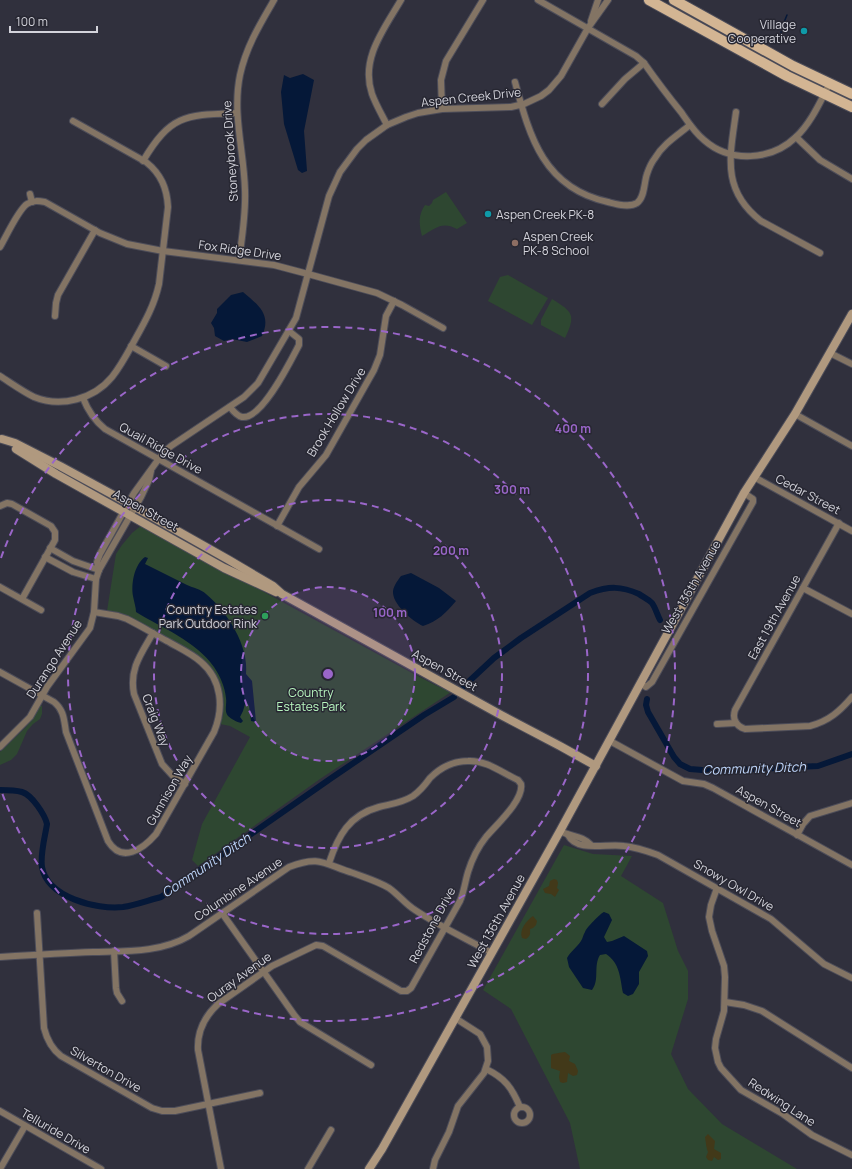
<svg xmlns="http://www.w3.org/2000/svg" width="852" height="1169" font-family="Manrope,sans-serif">
<style>
.green{fill:#2e4731}
.sand{fill:#423919}
.water{fill:#051838}
.lines{fill:none;stroke-linecap:round;stroke-linejoin:round}
.stream{stroke:#051838;stroke-width:1.5}
.canal{stroke:#051838;stroke-width:6}
.street-casing{stroke:#4d4d59;stroke-width:8}
.secondary-casing{stroke:#4d4d59;stroke-width:10}
.primary-casing{stroke:#4d4d59;stroke-width:12}
.street{stroke:#837464;stroke-width:6}
.secondary{stroke:#b0997f;stroke-width:8}
.primary{stroke:#d3b593;stroke-width:10}
.ring{fill:none;stroke:#9a66c9;stroke-width:2;stroke-dasharray:7 5}
.culture-dot{fill:#0f9aa8;stroke:#272732;stroke-width:1.5}
.education-dot{fill:#8d6e63;stroke:#272732;stroke-width:1.5}
.leisure-dot{fill:#2e9e5b;stroke:#272732;stroke-width:1.5}
.labels{text-anchor:middle;dominant-baseline:central;stroke-width:3;stroke-linejoin:round;paint-order:stroke}
.poi-label{font-size:12px;fill:#d3d3db;stroke:#272732;text-anchor:end}
.street-label{font-size:12px;fill:#d3d3db;stroke:#272732}
.park-label{font-size:12px;fill:#b8f7bf;stroke:#272732}
.water-label{font-size:13px;font-style:italic;fill:#c0d8fe;stroke:#272732}
.centre{fill:#9a66c9;stroke:#272732;stroke-width:2}
.ring-label{font-size:12px;text-anchor:middle;font-weight:bold;fill:#9a66c9;stroke:#272732;stroke-width:3;stroke-linejoin:round;paint-order:stroke}
</style>
<rect width="100%" height="100%" fill="#30303d"/>
<g class="green">
<path d="M 446,192 L 467,223 L 457,229 C 442,221 436,228 422,236 C 419,224 418,215 425,205 L 429,206 L 432,203 L 433,200 Z"/>
<path d="M 508,275 L 548,298 L 532,325 L 488,301 L 500,277 Z"/>
<path d="M 552,299 C 573,312 576,315 565,338 L 541,325 L 541,320 Z"/>
<path d="M 142,525 L 412,673 L 435,685 L 451,692 L 320,779 L 198,866 L 192,860 L 202,824 L 250,737 L 230,726 L 220,724 L 223,714 L 223,695 L 220,687 L 204,661 L 186,648 L 128,616 L 107,611 L 116,554 L 122,545 L 132,533 Z"/>
<path d="M 40,705 L 42,706 L 42,714 L 40,719 L 33,724 L 27,731 L 17,754 L 11,760 L 0,765 L 0,752 L 26,727 Z"/>
<path d="M 564,845 L 593,854 L 632,856 L 621,876 L 663,903 L 678,951 L 688,971 L 688,999 L 671,1054 L 688,1089 L 722,1124 L 797,1169 L 580,1169 L 570,1123 L 511,1009 L 483,990 Z"/>
</g>
<g class="sand">
<path d="M 554,879 L 557,880 L 558,883 L 557,888 L 559,890 L 555,897 L 551,894 L 545,893 L 543,889 L 549,886 L 550,881 Z"/>
<path d="M 533,916 L 537,921 L 536,925 L 533,928 L 530,929 C 530,934 531,935 526,939 L 522,938 C 519,930 526,921 533,916 Z"/>
<path d="M 565,1052 L 570,1056 L 569,1061 L 575,1064 L 578,1071 L 577,1075 L 573,1076 L 568,1073 L 567,1082 L 563,1083 L 560,1082 L 559,1077 L 560,1071 L 551,1068 L 551,1055 C 554,1053 561,1053 565,1052 Z"/>
<path d="M 708,1134 L 715,1141 L 714,1149 L 721,1153 L 721,1159 L 718,1160 L 714,1157 L 712,1161 L 708,1160 L 706,1157 L 708,1152 C 706,1148 706,1142 705,1137 Z"/>
</g>
<g class="water">
<path d="M 303,74 L 314,80 L 304,131 L 307,171 L 302,173 L 298,170 L 284,124 L 281,92 L 284,75 L 290,78 Z"/>
<path d="M 243,292 C 258,305 272,314 262,336 L 247,342 L 232,339 L 224,341 L 215,336 L 214,328 L 211,323 L 217,313 L 217,309 L 231,295 Z"/>
<path d="M 145,557 L 148,558 L 145,564 C 159,571 173,578 187,585 C 193,588 201,589 206,594 C 227,611 249,646 246,674 L 252,681 L 256,722 L 251,721 L 249,706 L 246,701 L 243,711 L 240,717 L 243,721 L 241,723 C 237,722 231,719 228,716 C 224,711 227,704 226,698 C 225,687 220,676 214,667 C 196,641 162,628 136,612 C 136,607 134,602 133,596 C 131,584 134,565 145,557 Z"/>
<path d="M 411,573 L 439,588 L 456,601 C 446,613 438,621 423,626 C 412,621 392,604 393,591 C 394,585 398,580 401,576 Z"/>
<path d="M 604,912 L 609,914 L 612,920 L 604,937 L 607,942 L 612,941 L 624,936 L 647,951 L 648,956 L 639,972 L 639,984 L 633,994 L 628,996 L 623,993 C 620,978 620,963 606,954 L 600,955 C 593,966 600,980 592,990 L 583,988 L 569,967 L 567,958 C 571,951 577,947 581,941 C 583,938 583,935 585,932 C 586,928 601,913 604,912 Z"/>
</g>
<g class="lines">
<path class="stream" d="M 781,34 L 782,27 L 787,15"/>
<g class="canal">
<path d="M 464,686 L 494,658 L 521,638 L 590,593 C 609,586 621,586 639,594 C 643,597 648,599 652,603 C 655,607 657,614 660,620"/>
<path d="M 647,699 L 646,705 L 648,712 L 674,757 L 680,764 L 690,769 L 715,771 L 818,766 L 852,754"/>
<path d="M 0,790 C 7,790 15,790 22,792 C 32,795 45,815 47,824 C 45,837 40,854 42,867 C 47,897 96,910 123,907 C 136,905 149,900 161,897 L 330,779 L 424,715 L 454,697"/>
</g>
<g class="street-casing">
<g id="street">
<path d="M 538,0 L 636,56 L 644,63 C 656,80 668,96 681,112 C 688,122 695,133 704,140 C 730,163 771,161 796,137 C 811,123 820,102 830,83"/>
<path d="M 591,21 L 598,0"/>
<path d="M 515,82 C 530,138 544,188 608,202 C 616,204 629,208 637,203 C 645,197 644,182 647,174 C 649,168 651,163 655,158 C 663,144 678,135 690,125"/>
<path d="M 602,104 L 625,79 L 644,63"/>
<path d="M 442,109 L 441,80 L 446,61 L 483,0"/>
<path d="M 736,112 C 730,156 721,190 761,221 L 820,253"/>
<path d="M 387,125 C 382,115 376,105 372,94 C 360,59 384,29 401,0"/>
<path d="M 796,137 L 820,160 L 852,179"/>
<path d="M 143,161 C 171,114 186,115 237,113"/>
<path d="M 30,194 L 32,202"/>
<path d="M 0,247 C 6,237 18,210 27,204 C 33,200 39,201 45,202 L 100,233 L 127,244 L 163,251 L 274,265 L 308,274 L 377,293 L 402,305 L 443,328"/>
<path d="M 239,260 C 242,237 246,214 245,190 C 244,151 232,114 240,75 C 246,47 260,24 274,0"/>
<path d="M 55,316 L 56,303 L 58,295 L 95,230"/>
<path d="M 131,346 L 166,366"/>
<path d="M 830,353 L 852,364"/>
<path d="M 0,376 C 11,383 22,391 34,397 C 61,408 94,399 112,377 C 120,367 126,356 132,345 C 143,325 154,307 159,284 L 168,207 C 167,188 161,174 146,162 L 73,121"/>
<path d="M 83,398 C 88,411 94,420 105,429 L 319,549"/>
<path d="M 230,407 C 233,411 237,416 242,417 C 262,420 291,360 299,345 L 299,339 L 289,331"/>
<path d="M 795,414 L 852,446"/>
<path d="M 754,477 L 852,531"/>
<path d="M 0,506 L 7,503 L 12,504 L 51,526 L 55,532 L 55,540 L 22,599"/>
<path d="M 839,523 L 735,710 C 732,719 736,726 745,729 L 810,726 C 829,721 840,711 852,697"/>
<path d="M 277,526 L 299,487 L 326,455 L 374,370 L 380,355 L 386,316 L 394,301"/>
<path d="M 50,548 L 73,561 L 99,570"/>
<path d="M 45,557 L 73,572 L 96,579"/>
<path d="M 99,570 L 97,562 L 100,554 L 134,493 L 163,453 L 171,446 L 244,397 L 258,383 L 296,318 L 329,196 L 340,172 L 357,149 L 366,140 L 387,125 L 406,117 L 418,113 L 442,109 L 511,107 L 524,104 L 541,96 L 549,90 L 561,76 L 588,28 L 608,0"/>
<path d="M 0,587 L 41,610"/>
<path d="M 803,588 L 852,614"/>
<path d="M 153,633 C 141,654 129,669 134,694 L 162,764 L 173,776 L 185,784"/>
<path d="M 0,672 L 54,702 C 64,710 64,720 66,732 L 108,841 C 122,864 143,849 156,834 L 214,732 C 224,708 222,680 201,662 C 191,653 179,648 167,641 C 154,634 141,626 127,619 L 118,616 L 94,612"/>
<path d="M 640,683 L 646,687 L 652,682 L 753,502 L 753,499 L 744,493"/>
<path d="M 717,724 L 736,723"/>
<path d="M 610,741 L 683,781 L 704,784 L 713,788 L 852,865"/>
<path d="M 0,747 L 30,717 L 47,687 L 90,628 L 94,612 L 96,579 L 99,570 L 141,497 L 149,480 L 151,471"/>
<path d="M 560,831 C 571,837 582,835 591,845"/>
<path d="M 568,835 C 577,853 608,843 624,846 C 636,847 647,851 658,855 L 771,919 L 824,964 L 852,978"/>
<path d="M 797,835 L 803,824 L 810,816 L 852,803"/>
<path d="M 717,888 L 711,905 L 709,917 L 712,931 L 724,966 L 725,977 L 724,1011 L 716,1039 L 715,1048 L 718,1062 L 721,1068 L 741,1090 L 783,1114 L 812,1135 L 852,1155"/>
<path d="M 37,913 L 44,1028 C 47,1040 52,1049 61,1056 L 152,1108 L 162,1111 L 175,1111 L 260,1093"/>
<path d="M 222,913 L 295,1016 L 300,1022 L 371,1065"/>
<path d="M 114,951 L 116,988 L 117,993 L 122,1001"/>
<path d="M 0,957 C 31,955 62,953 93,952 C 125,951 160,953 189,936 L 289,867 C 320,855 324,864 353,873 C 366,878 377,881 389,888 C 399,895 405,904 415,910 C 439,926 467,939 492,953"/>
<path d="M 725,1002 L 744,1005 L 762,1011 L 852,1068"/>
<path d="M 486,1069 C 505,1078 512,1088 520,1107"/>
<circle cx="522" cy="1115" r="8"/>
<path d="M 0,1111 L 101,1169"/>
<path d="M 0,1169 L 25,1126"/>
<path d="M 221,1169 L 198,1050 C 197,1031 205,1016 218,1004 L 272,966 L 316,945 L 323,946 L 401,991 L 407,991 L 411,988 L 460,901 C 464,892 465,882 468,872 C 472,859 478,847 486,837 C 496,825 524,800 521,784 L 518,780 C 502,773 487,760 468,761 C 453,761 440,768 430,778 C 425,785 420,791 413,796 C 402,803 391,804 379,807 C 349,815 338,836 329,863"/>
<path d="M 308,1169 L 331,1130"/>
<path d="M 433,1169 L 435,1160 L 449,1132 L 458,1106 L 484,1073 L 488,1061 L 487,1047 L 480,1034 L 455,1018"/>
</g>
</g>
<g class="secondary-casing">
<g id="secondary">
<path d="M 2,439 L 15,443 L 60,466 L 128,503 L 229,560 L 273,586 L 282,594 L 501,715 L 560,746 L 596,766"/>
<path d="M 16,449 L 56,474 L 224,568 L 276,592"/>
<path d="M 369,1169 L 382,1149 L 560,831 L 744,493 L 795,414 L 852,314"/>
</g>
</g>
<g class="primary-casing">
<g id="primary">
<path d="M 649,0 L 787,76 L 852,107"/>
<path d="M 674,0 L 793,66 L 852,94"/>
</g>
</g>
<use href="#street" class="street"/>
<use href="#secondary" class="secondary"/>
<use href="#primary" class="primary"/>
</g>
<circle cx="328" cy="674" r="87" fill="#9a66c9" fill-opacity=".12"/>
<g class="ring">
<circle cx="328" cy="674" r="87"/>
<circle cx="328" cy="674" r="174"/>
<circle cx="328" cy="674" r="260"/>
<path d="M1 558A347 347 0 1 1 1 790"/>
</g>
<g class="culture-dot">
<circle cx="804" cy="31" r="4"/>
<circle cx="488" cy="214" r="4"/>
</g>
<circle class="education-dot" cx="515" cy="243" r="4"/>
<circle class="leisure-dot" cx="265" cy="616" r="4"/>
<g class="labels">
<g class="poi-label">
<text x="796" y="24">Village<tspan x="796" dy="14">Cooperative</tspan></text>
<text x="496" y="214" text-anchor="start">Aspen Creek PK-8</text>
<text x="523" y="236" text-anchor="start">Aspen Creek<tspan x="523" dy="14">PK-8 School</tspan></text>
<text x="257" y="609">Country Estates<tspan x="257" dy="14">Park Outdoor Rink</tspan></text>
</g>
<g class="street-label">
<text transform="translate(471 97) rotate(-6)">Aspen Creek Drive</text>
<text transform="translate(230 151) rotate(-94)">Stoneybrook Drive</text>
<text transform="translate(240 250) rotate(8)">Fox Ridge Drive</text>
<text transform="translate(336 412) rotate(-59)">Brook Hollow Drive</text>
<text transform="translate(161 448) rotate(29)">Quail Ridge Drive</text>
<text transform="translate(808 494) rotate(28)">Cedar Street</text>
<text transform="translate(146 510) rotate(29)">Aspen Street</text>
<text transform="translate(691 587) rotate(-60)">West 136th Avenue</text>
<text transform="translate(774 617) rotate(-61)">East 19th Avenue</text>
<text transform="translate(54 659) rotate(-57)">Durango Avenue</text>
<text transform="translate(445 670) rotate(29)">Aspen Street</text>
<text transform="translate(156 720) rotate(69)">Craig Way</text>
<text transform="translate(169 790) rotate(-60)">Gunnison Way</text>
<text transform="translate(769 806) rotate(29)">Aspen Street</text>
<text transform="translate(734 885) rotate(30)">Snowy Owl Drive</text>
<text transform="translate(238 889) rotate(-34)">Columbine Avenue</text>
<text transform="translate(496 921) rotate(-61)">West 136th Avenue</text>
<text transform="translate(432 925) rotate(-62)">Redstone Drive</text>
<text transform="translate(239 977) rotate(-36)">Ouray Avenue</text>
<text transform="translate(106 1069) rotate(30)">Silverton Drive</text>
<text transform="translate(782 1102) rotate(33)">Redwing Lane</text>
<text transform="translate(56 1131) rotate(30)">Telluride Drive</text>
</g>
<g class="park-label">
<text x="311" y="692">Country<tspan x="311" dy="14">Estates Park</tspan></text>
</g>
<g class="water-label">
<text transform="translate(754 768) rotate(-2)">Community Ditch</text>
<text transform="translate(206 865) rotate(-34)">Community Ditch</text>
</g>
</g>
<circle cx="328" cy="674" r="6" class="centre"/>
<g class="ring-label">
<text x="573" y="433">400 m</text>
<text x="512" y="494">300 m</text>
<text x="451" y="555">200 m</text>
<text x="390" y="617">100 m</text>
</g>
<path d="M10 26v6h87v-6" fill="none" stroke="#d3d3db" stroke-width="2"/>
<text x="16" y="26" font-size="12" fill="#d3d3db" stroke="#272732" stroke-width="3" paint-order="stroke">100 m</text>
</svg>
